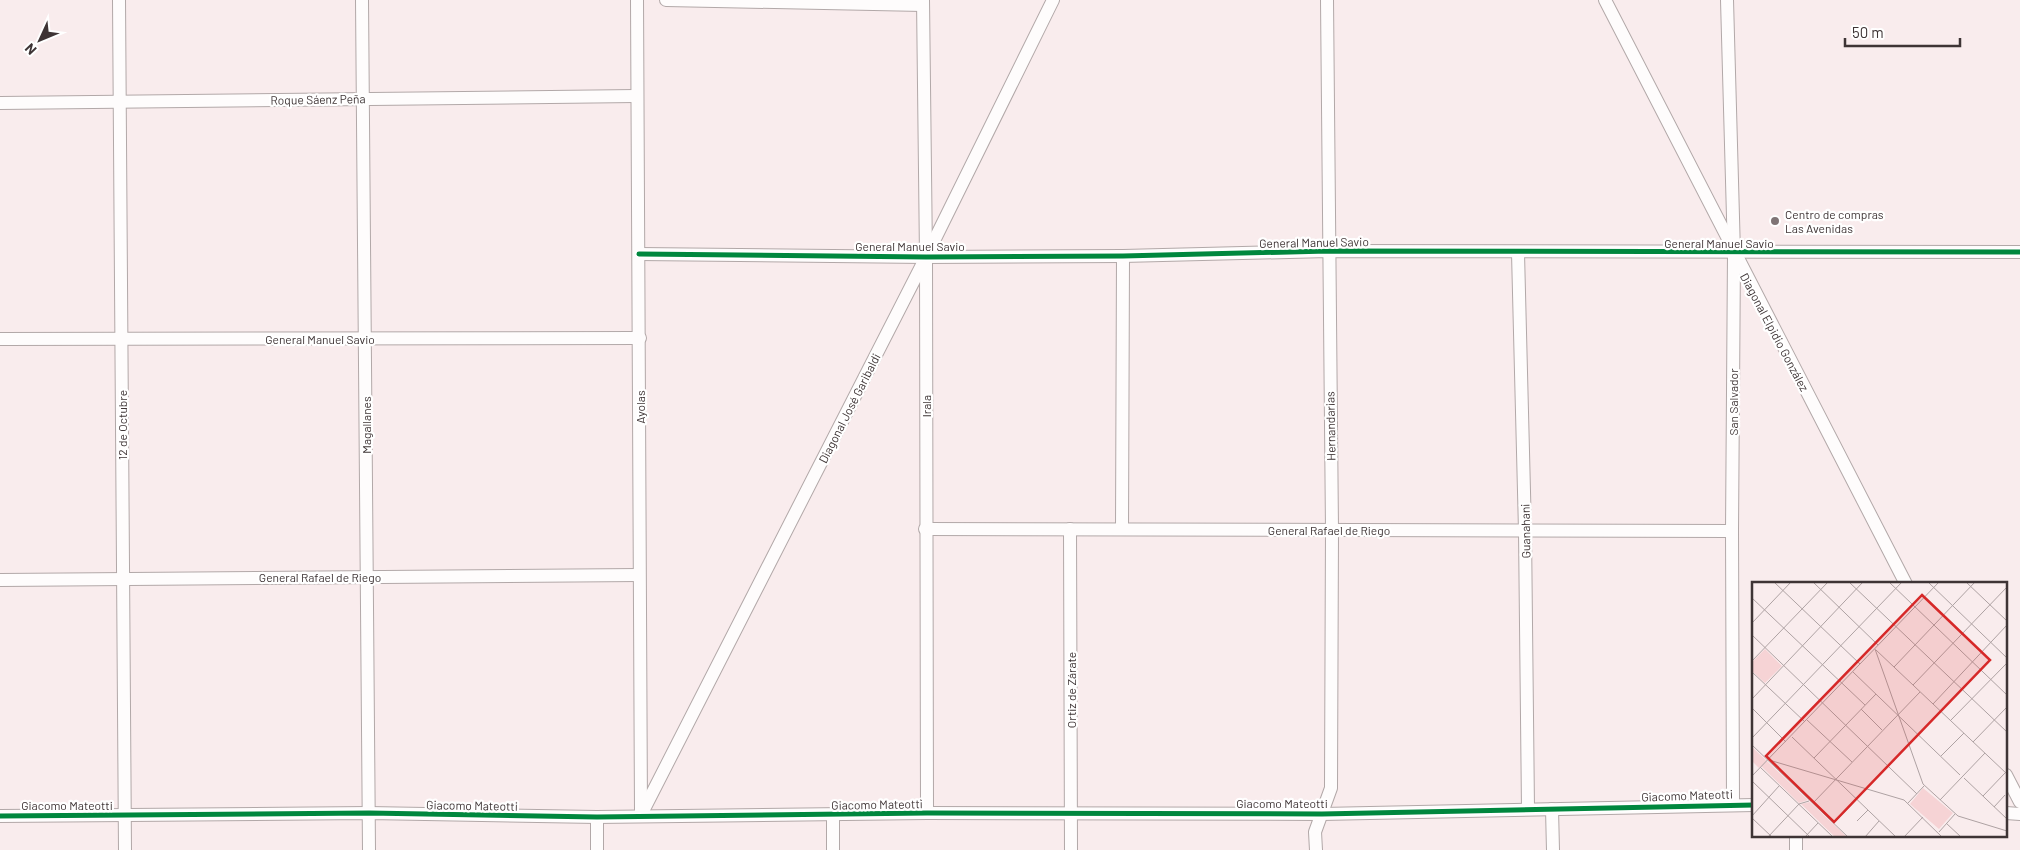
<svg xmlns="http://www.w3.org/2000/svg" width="2020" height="850" font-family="Barlow,sans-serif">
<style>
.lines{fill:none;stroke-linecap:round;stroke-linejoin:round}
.street-casing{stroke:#b2a8a8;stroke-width:14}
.street{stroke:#fefcfc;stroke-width:12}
.cycleway-casing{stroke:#fff;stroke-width:8}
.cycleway{stroke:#00873e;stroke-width:5}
.poi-dot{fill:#7f7475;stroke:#fff;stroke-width:2}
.labels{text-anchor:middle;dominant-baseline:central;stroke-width:4.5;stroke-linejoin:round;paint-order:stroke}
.street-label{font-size:12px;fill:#3e3435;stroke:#fff}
.poi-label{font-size:12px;fill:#3e3435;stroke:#fff;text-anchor:start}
.inset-road{fill:none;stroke:#aea2a3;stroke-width:1}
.view{fill:#d62828;fill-opacity:0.15;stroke:#d62828;stroke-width:2.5}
.inset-edge{fill:none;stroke:#3e3435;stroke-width:2.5}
</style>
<rect width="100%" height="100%" fill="#f9eced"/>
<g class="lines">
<g class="street-casing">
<g id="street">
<path d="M 119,0 L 125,850"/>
<path d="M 362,0 L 369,850"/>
<path d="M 637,0 L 641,812"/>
<path d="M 666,0 L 923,5"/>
<path d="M 923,0 L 926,257 L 927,813"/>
<path d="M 1605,0 L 1906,584"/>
<path d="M 1727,0 L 1734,253 L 1732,531 L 1733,804"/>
<path d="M 0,103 L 636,96"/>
<path d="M 1518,253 L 1525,531 L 1528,809"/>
<path d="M 639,254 L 926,257 L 1123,256 L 1328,251 L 2020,252"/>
<path d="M 0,339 L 640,338"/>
<path d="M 925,529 L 1732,531"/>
<path d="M 1070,529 L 1071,850"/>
<path d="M 1122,529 L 1123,256"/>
<path d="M 0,580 L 639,575"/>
<path d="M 2006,775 L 2020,802"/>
<path d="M 1552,809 L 1553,850"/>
<path d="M 2006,813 L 2020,814"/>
<path d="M 641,815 L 926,257 L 1053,0"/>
<path d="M 833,815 L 833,850"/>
<path d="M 0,816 L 369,813 L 597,817 L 927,813 L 1322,814 L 1754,805"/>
<path d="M 597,817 L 597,850"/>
<path d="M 1796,836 L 1796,850"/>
<path d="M 1316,850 L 1315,832 L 1331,788 L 1332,530 L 1327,0"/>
</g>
</g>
<use href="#street" class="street"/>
<g class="cycleway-casing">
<g id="cycleway">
<path d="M 639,254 L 926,257 L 1123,256 L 1328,251 L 2020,252"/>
<path d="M 0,816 L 369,813 L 597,817 L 927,813 L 1322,814 L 1754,805"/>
</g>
</g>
<use href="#cycleway" class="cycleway"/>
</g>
<circle class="poi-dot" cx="1775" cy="221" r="5"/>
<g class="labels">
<g class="street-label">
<text transform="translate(318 99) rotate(-1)">Roque Sáenz Peña</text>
<text transform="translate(1314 242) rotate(-1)">General Manuel Savio</text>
<text x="1719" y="243">General Manuel Savio</text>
<text x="910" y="246">General Manuel Savio</text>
<text transform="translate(1775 332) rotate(62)">Diagonal Elpidio González</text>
<text x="320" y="339">General Manuel Savio</text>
<text transform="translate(1733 402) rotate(-90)">San Salvador</text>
<text transform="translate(926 406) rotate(-90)">Irala</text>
<text transform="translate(640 407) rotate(-90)">Ayolas</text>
<text transform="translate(849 408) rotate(-63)">Diagonal José Garibaldi</text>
<text transform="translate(122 425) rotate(-90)">12 de Octubre</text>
<text transform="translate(366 425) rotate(-90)">Magallanes</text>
<text transform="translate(1330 426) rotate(-91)">Hernandarias</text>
<text x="1329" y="530">General Rafael de Riego</text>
<text transform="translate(1525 531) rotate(-91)">Guanahani</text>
<text x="320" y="577">General Rafael de Riego</text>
<text transform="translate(1071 690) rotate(-90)">Ortiz de Zárate</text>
<text transform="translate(1687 795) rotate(-2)">Giacomo Mateotti</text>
<text x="1282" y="803">Giacomo Mateotti</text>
<text transform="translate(877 804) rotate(-1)">Giacomo Mateotti</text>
<text x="67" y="805">Giacomo Mateotti</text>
<text transform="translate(472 805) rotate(1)">Giacomo Mateotti</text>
</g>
<g class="poi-label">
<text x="1785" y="214">Centro de compras<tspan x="1785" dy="14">Las Avenidas</tspan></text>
</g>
</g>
<g transform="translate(1752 582)">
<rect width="255" height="255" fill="#f9eced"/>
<path d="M 13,67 L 30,84 L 13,101 L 0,89 L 0,80 ZM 0,165 L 56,218 L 47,221 L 9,184 L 7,186 L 0,179 ZM 171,206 L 201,231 L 187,247 L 158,222 ZM 58,220 L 95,255 L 83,255 L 49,222 Z" fill="#f6d3d5"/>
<path class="inset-road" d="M 22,0 L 108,82M 61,0 L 126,63M 97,0 L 255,150M 137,0 L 255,113M 176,0 L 255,76M 214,0 L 255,39M 0,16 L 113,123M 0,41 L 39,0M 0,53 L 165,212M 123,67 L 171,202 L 206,234 L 255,249M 124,68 L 255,192M 0,79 L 76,0M 142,85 L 223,0M 0,90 L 53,140M 101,90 L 208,193M 161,103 L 255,5M 0,117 L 111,0M 181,122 L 255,43M 0,126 L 34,160M 109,127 L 130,148M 55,138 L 100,180M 198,139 L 255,81M 166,152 L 188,130M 40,155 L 144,255M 0,156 L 150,0M 221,160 L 255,125M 0,163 L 96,255M 189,174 L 212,151M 62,176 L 124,112M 17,178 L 152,218 L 190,255M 8,185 L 81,255M 0,194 L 187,0M 212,196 L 255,237M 0,199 L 58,255M 231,214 L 253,191M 188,218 L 233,171M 61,221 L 168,110M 156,221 L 172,204M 242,225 L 253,213M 0,234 L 27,204M 0,236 L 20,255M 105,239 L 116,228M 82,241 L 105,217M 194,241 L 209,255M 187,250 L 203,232M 16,255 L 47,222 L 57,219M 53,255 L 66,241M 113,255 L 127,239M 152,255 L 171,235"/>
<path class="view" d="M 170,13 L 238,78 L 82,240 L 14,174 Z"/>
<rect width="255" height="255" class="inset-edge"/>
</g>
<g transform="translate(40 40) rotate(226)" stroke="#ffffff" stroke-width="4" paint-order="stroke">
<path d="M0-4L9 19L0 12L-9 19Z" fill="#3e3435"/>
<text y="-8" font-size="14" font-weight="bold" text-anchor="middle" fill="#3e3435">N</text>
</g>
<path d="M1845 38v8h115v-8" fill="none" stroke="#3e3435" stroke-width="2.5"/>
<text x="1852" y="38" font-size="15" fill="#3e3435" stroke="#ffffff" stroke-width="4" paint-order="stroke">50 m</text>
</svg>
